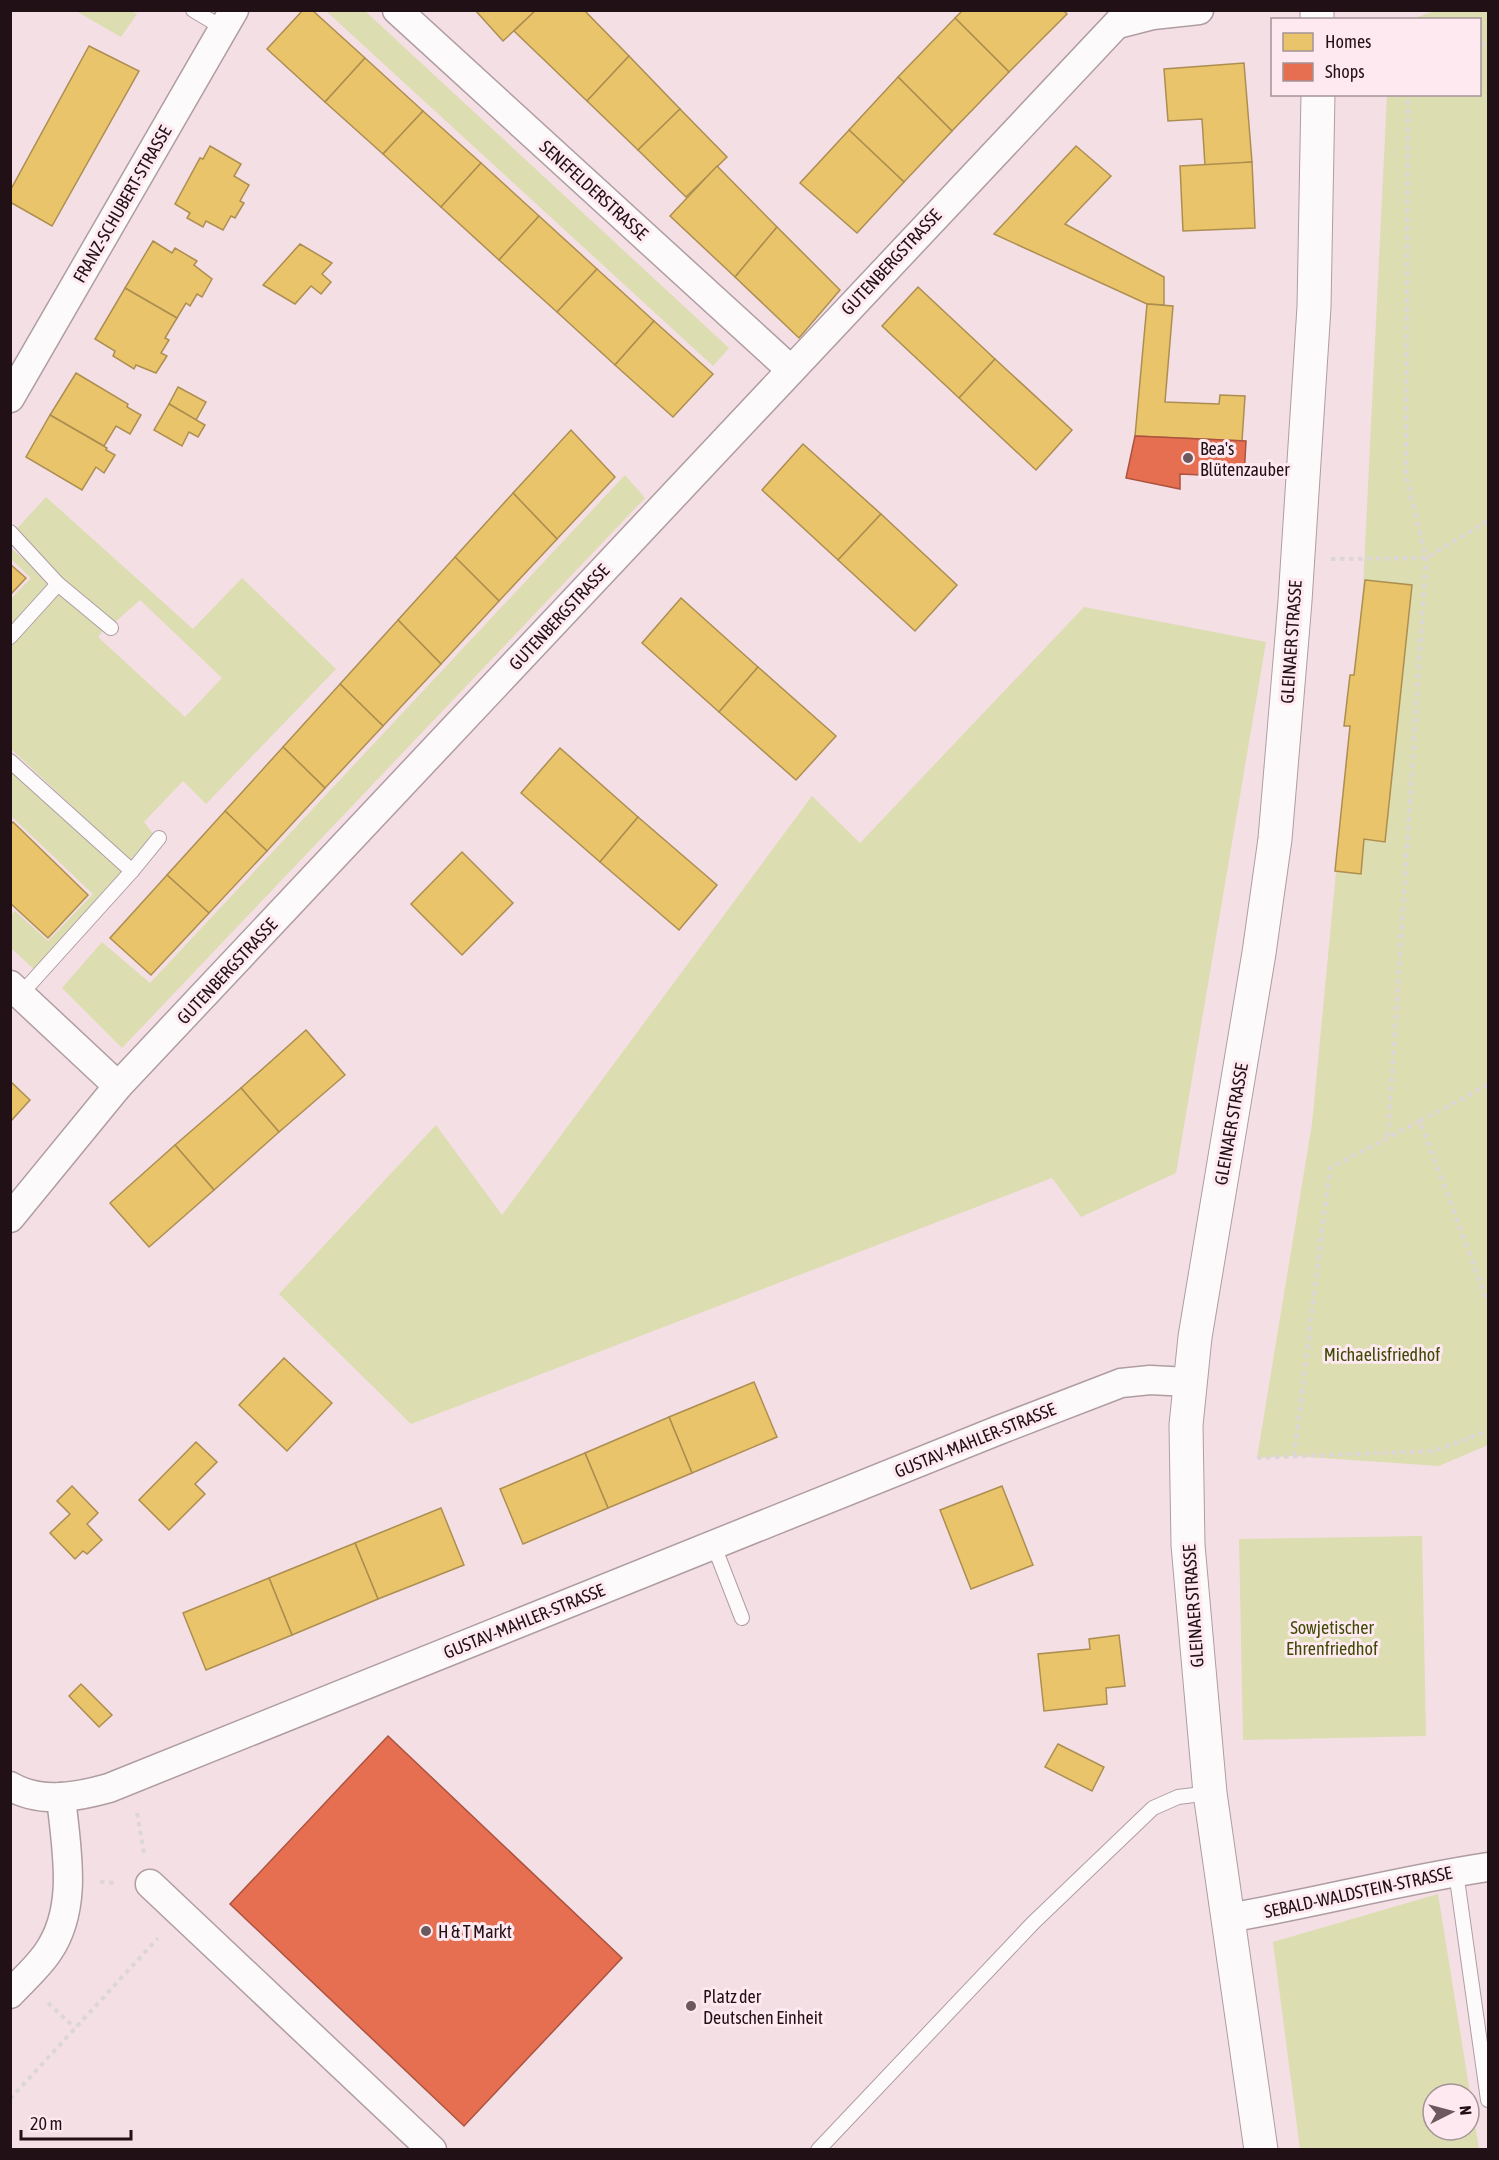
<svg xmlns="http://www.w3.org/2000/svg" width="1499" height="2160" font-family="'Asap Condensed',sans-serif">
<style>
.green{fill:#dcddb0;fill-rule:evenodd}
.homes{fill:#e9c46a;stroke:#ad8e51;stroke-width:1.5}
.shops{fill:#e76f51;stroke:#ac533f;stroke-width:1.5}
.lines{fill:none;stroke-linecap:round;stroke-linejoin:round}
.lane-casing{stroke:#af9da2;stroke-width:16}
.street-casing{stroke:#af9da2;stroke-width:31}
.secondary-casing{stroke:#af9da2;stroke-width:35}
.path{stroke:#ddd6d8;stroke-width:4;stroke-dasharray:4.5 4.5;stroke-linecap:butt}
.lane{stroke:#fdfafb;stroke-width:14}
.street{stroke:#fdfafb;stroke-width:28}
.secondary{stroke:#fdfafb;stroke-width:33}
.poi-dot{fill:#6b595e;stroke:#fde9ef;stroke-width:2}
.labels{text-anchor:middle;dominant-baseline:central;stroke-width:6;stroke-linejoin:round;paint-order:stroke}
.street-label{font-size:18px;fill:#211116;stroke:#fde9ef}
.poi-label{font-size:18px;fill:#211116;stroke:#fde9ef;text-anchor:start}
.park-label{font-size:18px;fill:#3f4905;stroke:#fde9ef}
</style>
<rect width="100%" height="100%" fill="#f4dfe5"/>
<g class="green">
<path d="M 76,11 L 130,11 L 137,14 L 121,37 Z"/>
<path d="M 326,11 L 365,11 L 729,348 L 713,366 Z"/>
<path d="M 1434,11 L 1488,11 L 1488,1445 L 1439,1466 L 1294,1456 L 1257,1458 L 1312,1124 L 1363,589 L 1387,95 L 1480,94 L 1480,20 L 1412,19 Z"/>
<path d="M 625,475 L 645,498 L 122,1048 L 62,988 L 102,942 L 150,983 Z"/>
<path d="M 46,497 L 193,629 L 242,578 L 336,669 L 206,804 L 183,781 L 144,822 L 154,835 L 131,861 L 11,749 L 11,644 L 59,590 L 105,628 L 98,637 L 185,717 L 222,678 L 140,600 L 114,623 L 11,535 Z"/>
<path d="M 11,548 L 53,585 L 11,632 L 11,599 L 31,578 L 11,559 Z"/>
<path d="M 1084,607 L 1266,642 L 1176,1173 L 1081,1217 L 1052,1178 L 411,1424 L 279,1294 L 436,1125 L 502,1215 L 812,796 L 860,843 Z"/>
<path d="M 10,766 L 127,872 L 37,972 L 11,948 L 11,915 L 15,911 L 48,941 L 93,894 L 11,816 Z"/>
<path d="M 1422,1536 L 1426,1736 L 1243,1740 L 1239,1539 Z"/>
<path d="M 1438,1894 L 1479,2149 L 1300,2149 L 1273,1942 ZM 1433,2094 L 1469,2094 L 1469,2130 L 1433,2130 Z"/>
</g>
<g class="homes">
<path d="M 303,10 L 312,10 L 365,58 L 325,102 L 267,49 Z"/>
<path d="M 475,10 L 536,10 L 503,41 Z"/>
<path d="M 536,10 L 584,10 L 629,56 L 587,101 L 514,31 Z"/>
<path d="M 963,10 L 1063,10 L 1067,14 L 1009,72 L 955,18 Z"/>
<path d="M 955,18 L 1009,72 L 952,131 L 898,77 Z"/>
<path d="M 89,46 L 139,71 L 52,226 L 10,202 L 10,191 Z"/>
<path d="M 629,56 L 680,109 L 638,150 L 587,101 Z"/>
<path d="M 365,58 L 423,111 L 383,154 L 325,102 Z"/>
<path d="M 1244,63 L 1252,162 L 1205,166 L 1202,119 L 1168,121 L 1164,69 Z"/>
<path d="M 898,77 L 952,131 L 904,182 L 849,130 Z"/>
<path d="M 680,109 L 727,157 L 686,197 L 638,150 Z"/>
<path d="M 423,111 L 481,163 L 441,207 L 383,154 Z"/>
<path d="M 849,130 L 904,182 L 857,233 L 800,183 Z"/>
<path d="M 210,146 L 241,164 L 234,176 L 249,185 L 240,201 L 244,203 L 235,218 L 231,216 L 223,230 L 206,221 L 203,227 L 187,218 L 190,213 L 175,204 L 200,158 L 203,159 Z"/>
<path d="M 1076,146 L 1111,176 L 1065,224 L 1164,277 L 1164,305 L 1147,304 L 994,234 Z"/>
<path d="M 1252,162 L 1255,228 L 1183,231 L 1180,166 Z"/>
<path d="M 481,163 L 539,216 L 499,260 L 441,207 Z"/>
<path d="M 717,166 L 777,227 L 735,277 L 670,216 Z"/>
<path d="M 539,216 L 597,269 L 557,312 L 499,260 Z"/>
<path d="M 777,227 L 840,290 L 799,338 L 735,277 Z"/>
<path d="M 153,241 L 172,253 L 175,248 L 197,261 L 194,265 L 212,279 L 202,297 L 197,294 L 190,306 L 186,303 L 177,318 L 125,288 Z"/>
<path d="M 300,244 L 332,263 L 322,274 L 331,282 L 321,294 L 311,286 L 295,304 L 263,285 Z"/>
<path d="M 597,269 L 654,321 L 615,365 L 557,312 Z"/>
<path d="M 918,287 L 995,359 L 959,398 L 882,326 Z"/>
<path d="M 125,288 L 177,318 L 165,338 L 169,340 L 161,353 L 167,356 L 156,373 L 136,365 L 134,369 L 113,356 L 115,351 L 95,339 Z"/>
<path d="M 1147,304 L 1173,306 L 1165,402 L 1219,404 L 1220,395 L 1245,396 L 1242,441 L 1135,436 Z"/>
<path d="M 654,321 L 713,374 L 673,417 L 615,365 Z"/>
<path d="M 995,359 L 1072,430 L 1036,470 L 959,398 Z"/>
<path d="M 76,373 L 128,404 L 127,407 L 141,415 L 130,434 L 116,426 L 104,446 L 50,415 Z"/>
<path d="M 178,387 L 206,402 L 196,420 L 169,404 Z"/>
<path d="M 169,404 L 205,425 L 198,437 L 189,432 L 182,446 L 154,430 Z"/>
<path d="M 50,415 L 107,448 L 106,450 L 115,455 L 104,473 L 96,467 L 82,490 L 26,457 Z"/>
<path d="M 571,430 L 615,477 L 557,539 L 513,493 Z"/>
<path d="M 803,444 L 881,514 L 838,560 L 762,490 Z"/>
<path d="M 513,493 L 557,539 L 499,601 L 455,557 Z"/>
<path d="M 881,514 L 957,585 L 915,631 L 838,560 Z"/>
<path d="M 455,557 L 499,601 L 441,664 L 398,620 Z"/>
<path d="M 10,564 L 26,578 L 10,595 Z"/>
<path d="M 1365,580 L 1412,585 L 1385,842 L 1364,839 L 1361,874 L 1335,871 L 1350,726 L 1344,726 L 1350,675 L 1354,675 Z"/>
<path d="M 681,598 L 758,667 L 719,712 L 642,643 Z"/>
<path d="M 398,620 L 441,664 L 383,726 L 340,684 Z"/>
<path d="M 758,667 L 836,736 L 796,780 L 719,712 Z"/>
<path d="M 340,684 L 383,726 L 325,788 L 283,747 Z"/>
<path d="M 283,747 L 325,788 L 267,851 L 225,811 Z"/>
<path d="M 560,748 L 638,817 L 600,862 L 521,793 Z"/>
<path d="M 225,811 L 267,851 L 209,913 L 167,875 Z"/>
<path d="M 638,817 L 717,885 L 679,930 L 600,862 Z"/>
<path d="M 13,822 L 88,895 L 48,938 L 10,903 L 10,825 Z"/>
<path d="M 462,852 L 513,903 L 462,955 L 411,904 Z"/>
<path d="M 167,875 L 209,913 L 151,975 L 110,938 Z"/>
<path d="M 306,1030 L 345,1075 L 279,1132 L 241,1088 Z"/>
<path d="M 10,1081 L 30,1100 L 10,1122 Z"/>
<path d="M 241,1088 L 279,1132 L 214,1190 L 175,1145 Z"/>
<path d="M 175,1145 L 214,1190 L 149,1247 L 110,1203 Z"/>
<path d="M 284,1358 L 332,1403 L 287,1451 L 239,1405 Z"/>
<path d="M 754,1382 L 777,1437 L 692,1473 L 669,1417 Z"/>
<path d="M 669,1417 L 692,1473 L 608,1508 L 585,1453 Z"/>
<path d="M 196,1442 L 217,1462 L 195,1484 L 205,1494 L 169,1530 L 139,1500 Z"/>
<path d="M 585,1453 L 608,1508 L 523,1544 L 500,1489 Z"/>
<path d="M 72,1486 L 98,1513 L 87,1524 L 102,1540 L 87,1554 L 83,1551 L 75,1559 L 50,1533 L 70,1514 L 57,1501 Z"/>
<path d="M 1002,1486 L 1033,1565 L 971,1589 L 940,1510 Z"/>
<path d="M 441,1508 L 464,1565 L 378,1599 L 355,1543 Z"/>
<path d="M 355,1543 L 378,1599 L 292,1635 L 269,1578 Z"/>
<path d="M 269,1578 L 292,1635 L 206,1670 L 183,1613 Z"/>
<path d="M 1119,1635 L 1125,1686 L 1106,1688 L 1107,1704 L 1044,1711 L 1038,1654 L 1090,1649 L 1089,1639 Z"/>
<path d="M 81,1684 L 112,1715 L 99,1727 L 69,1696 Z"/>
<path d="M 1058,1744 L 1104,1767 L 1092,1791 L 1045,1767 Z"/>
</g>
<g class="shops">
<path d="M 1135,436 L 1246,441 L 1244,477 L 1180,474 L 1180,489 L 1126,478 Z"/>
<path d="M 388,1736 L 622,1958 L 464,2126 L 230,1904 Z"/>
</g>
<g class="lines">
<g class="lane-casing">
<g id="lane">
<path d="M 193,10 L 223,28"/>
<path d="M 10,532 L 58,584 L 111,628"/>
<path d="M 10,637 L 58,584"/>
<path d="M 10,761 L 132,871 L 21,994"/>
<path d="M 132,871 L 159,838"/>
<path d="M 714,1546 L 742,1618"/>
<path d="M 1456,1872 L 1488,2100"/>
<path d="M 818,2150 L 1033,1923 L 1153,1808 L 1178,1797 L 1210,1793"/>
</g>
</g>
<g class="street-casing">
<g id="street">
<path d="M 397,10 L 791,370"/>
<path d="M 1118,24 L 1153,15 L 1199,10"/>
<path d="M 10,398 L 234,10"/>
<path d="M 10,985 L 118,1086"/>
<path d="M 10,1218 L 118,1086 L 1130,10"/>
<path d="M 10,1786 C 40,1804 77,1797 109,1788 L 999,1430 L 1121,1383 L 1150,1380 L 1189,1382"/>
<path d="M 150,1884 L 432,2150"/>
<path d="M 1228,1918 C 1315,1903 1401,1880 1488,1867"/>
<path d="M 10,1994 C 23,1980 38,1967 48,1952 C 79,1907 66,1848 61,1797"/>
</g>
</g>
<g class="secondary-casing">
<g id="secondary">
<path d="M 1317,10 L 1317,20"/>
<path d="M 1261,2150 L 1210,1793 L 1188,1545 L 1186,1425 L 1195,1337 L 1259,953 L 1275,839 L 1295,601 L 1314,307 L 1318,94"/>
</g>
</g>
<g class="path">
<path d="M 1480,45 L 1488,42"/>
<path d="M 1331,559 L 1426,558 L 1488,521"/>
<path d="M 1488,1085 L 1420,1121 L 1488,1303"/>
<path d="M 1388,1136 L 1426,558 L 1406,476 L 1408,94"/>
<path d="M 1294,1456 L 1330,1168 L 1420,1121"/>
<path d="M 1257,1458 L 1434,1451 L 1488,1431"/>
<path d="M 137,1813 L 144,1853"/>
<path d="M 100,1882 L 117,1883"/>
<path d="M 48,2003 L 75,2028"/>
<path d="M 10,2099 L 158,1938"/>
</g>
<use href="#lane" class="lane"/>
<use href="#street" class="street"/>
<use href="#secondary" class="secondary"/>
</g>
<g class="poi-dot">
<circle cx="1188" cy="458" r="6"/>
<circle cx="426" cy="1931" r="6"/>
<circle cx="691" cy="2006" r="6"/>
</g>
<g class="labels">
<g class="street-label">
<text transform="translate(594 190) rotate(42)">SENEFELDERSTRASSE</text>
<text transform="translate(122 204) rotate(-60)">FRANZ-SCHUBERT-STRASSE</text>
<text transform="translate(891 262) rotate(-47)">GUTENBERGSTRASSE</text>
<text transform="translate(559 617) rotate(-47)">GUTENBERGSTRASSE</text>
<text transform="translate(1291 642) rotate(-86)">GLEINAER STRASSE</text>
<text transform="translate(227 971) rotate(-47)">GUTENBERGSTRASSE</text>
<text transform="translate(1231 1124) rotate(-80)">GLEINAER STRASSE</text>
<text transform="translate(975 1440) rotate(-22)">GUSTAV-MAHLER-STRASSE</text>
<text transform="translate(1193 1606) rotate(-94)">GLEINAER STRASSE</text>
<text transform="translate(524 1621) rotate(-22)">GUSTAV-MAHLER-STRASSE</text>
<text transform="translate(1358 1892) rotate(-12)">SEBALD-WALDSTEIN-STRASSE</text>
</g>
<g class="poi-label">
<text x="1200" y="448">Bea's<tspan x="1200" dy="21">Blütenzauber</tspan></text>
<text x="438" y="1931">H &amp; T Markt</text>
<text x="703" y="1996">Platz der<tspan x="703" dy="21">Deutschen Einheit</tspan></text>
</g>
<g class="park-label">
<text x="1382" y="1354">Michaelisfriedhof</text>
<text x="1332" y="1627">Sowjetischer<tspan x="1332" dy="21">Ehrenfriedhof</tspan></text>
</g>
</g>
<rect width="1499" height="2160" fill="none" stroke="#211116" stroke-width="24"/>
<rect x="1271" y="18" width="210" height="78" fill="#fde9ef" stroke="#a59398" stroke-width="1.5"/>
<rect x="1283" y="33" width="30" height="18" fill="#e9c46a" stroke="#a59398" stroke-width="1.5"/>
<text x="1325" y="48" font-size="18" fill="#211116">Homes</text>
<rect x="1283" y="63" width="30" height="18" fill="#e76f51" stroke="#a59398" stroke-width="1.5"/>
<text x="1325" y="78" font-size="18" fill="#211116">Shops</text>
<g transform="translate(1451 2112) rotate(84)"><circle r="28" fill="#fde9ef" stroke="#a59398" stroke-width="1.5"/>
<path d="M0-4.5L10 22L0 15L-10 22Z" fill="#6b595e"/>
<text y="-9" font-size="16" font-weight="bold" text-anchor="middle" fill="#211116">N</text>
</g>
<path d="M21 2130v9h110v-9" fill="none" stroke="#211116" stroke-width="3"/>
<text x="30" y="2130" font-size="18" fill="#211116" stroke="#fde9ef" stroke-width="4.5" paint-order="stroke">20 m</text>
</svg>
